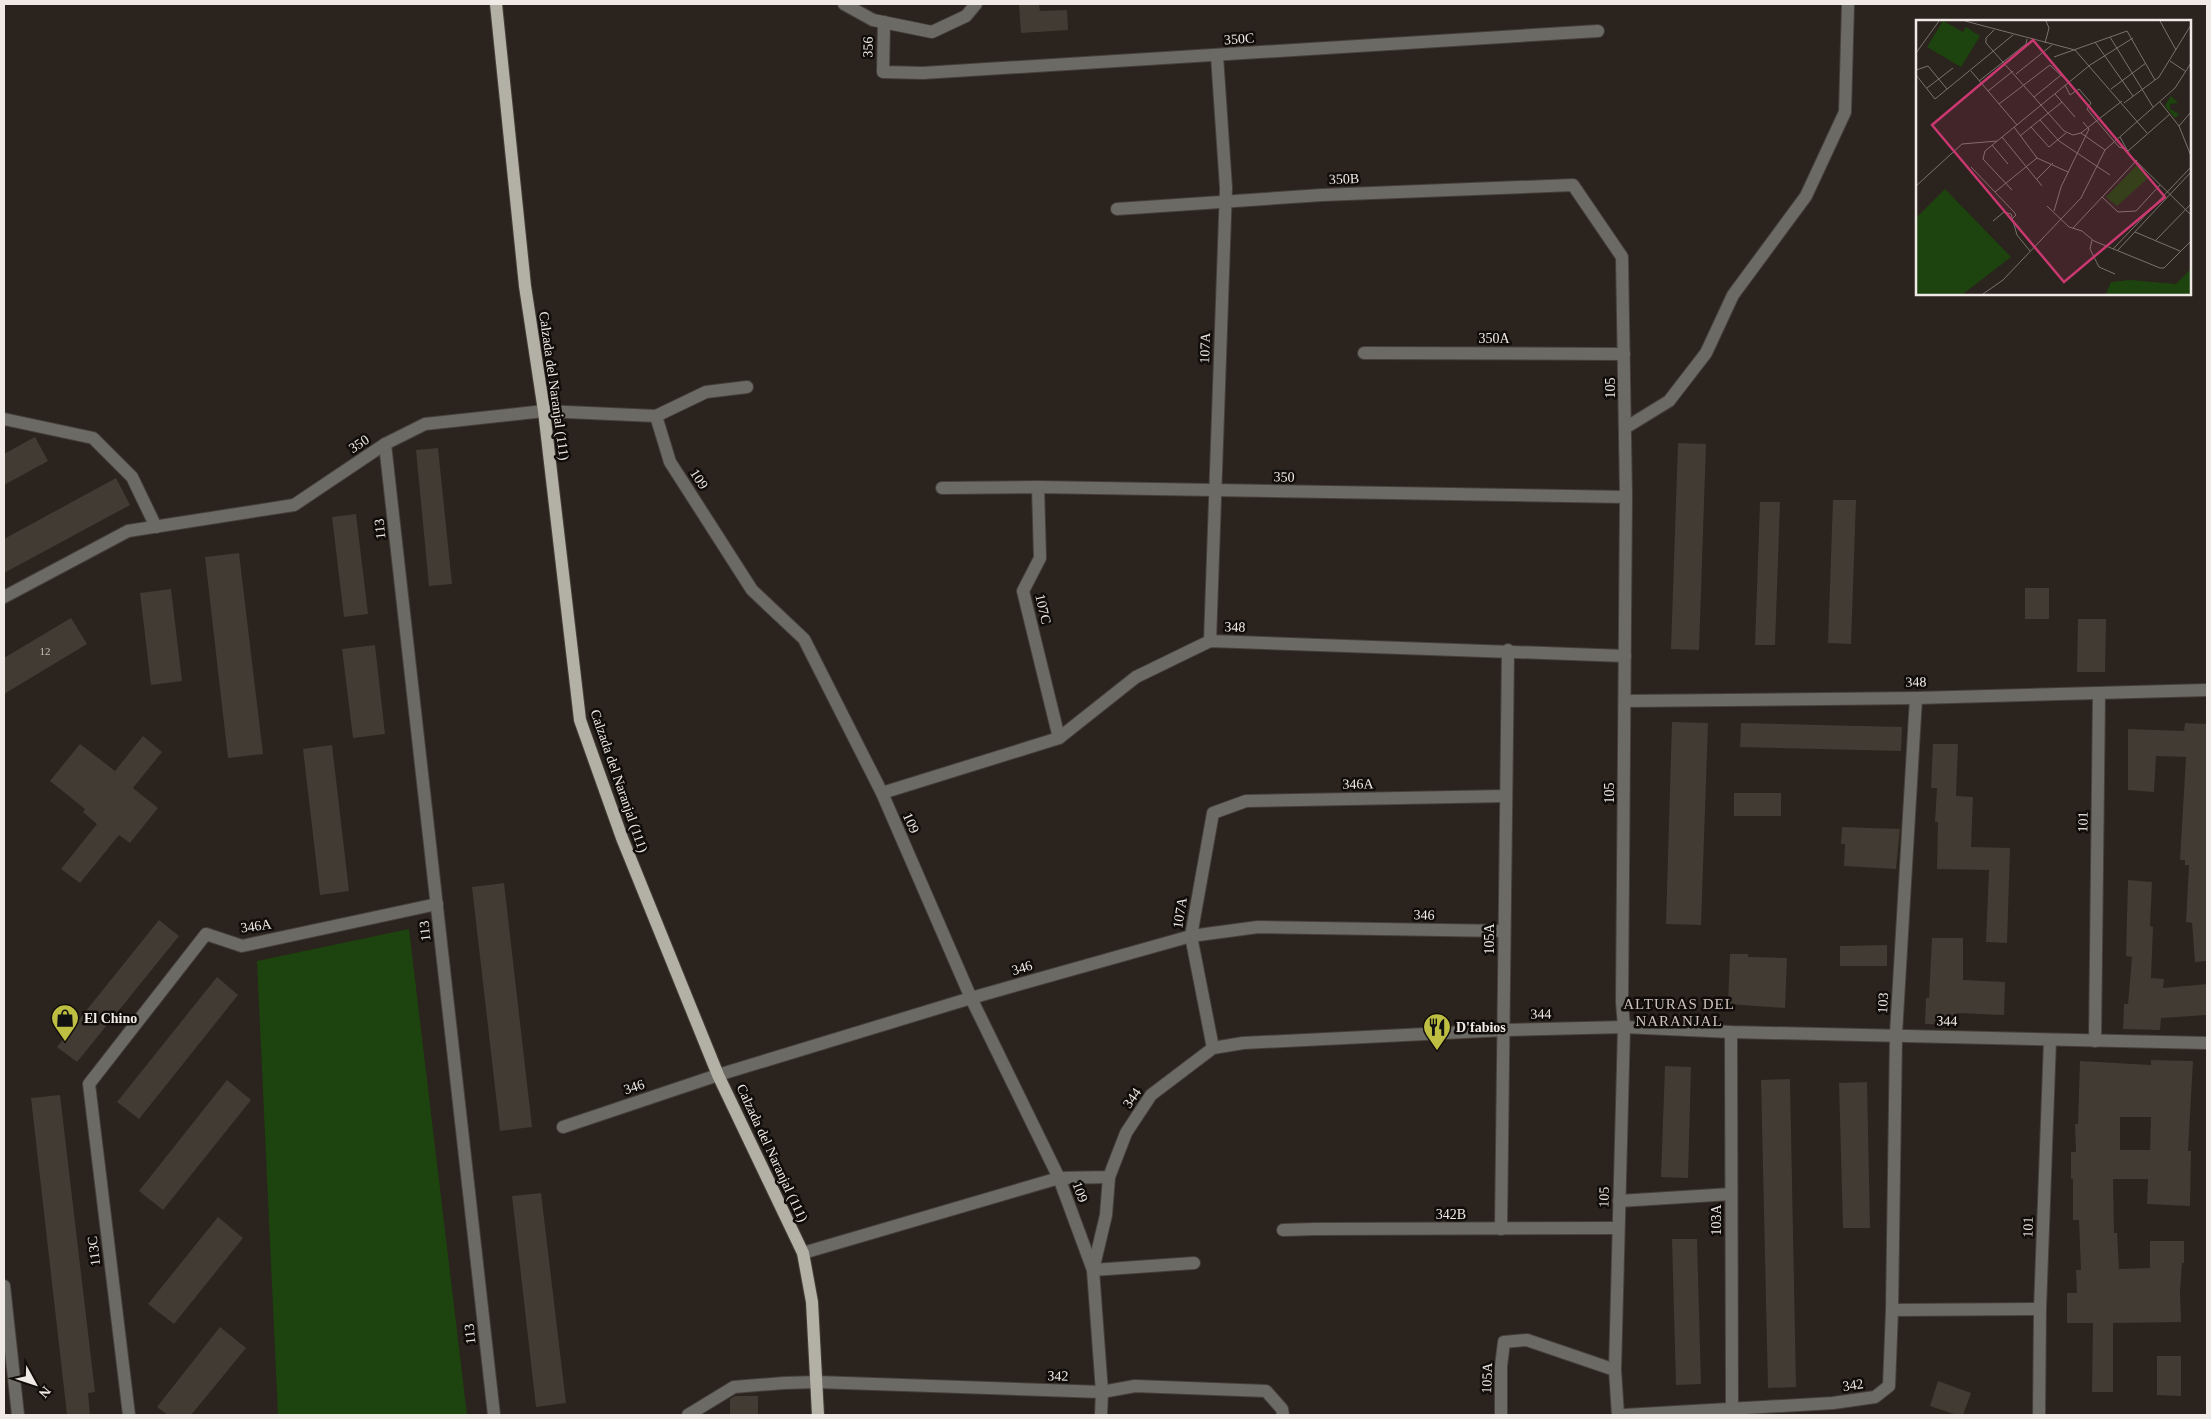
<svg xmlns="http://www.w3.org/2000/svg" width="2211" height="1419" font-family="'Times New Roman',serif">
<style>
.green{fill:#1d440e}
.building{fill:#413b33;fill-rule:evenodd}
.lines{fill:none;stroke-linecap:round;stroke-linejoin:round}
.minor-casing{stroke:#463f39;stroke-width:14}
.major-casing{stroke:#463f39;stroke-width:14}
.minor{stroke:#6b6a65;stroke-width:12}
.major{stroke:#b3b0a6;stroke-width:12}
.labels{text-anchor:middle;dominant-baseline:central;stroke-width:5;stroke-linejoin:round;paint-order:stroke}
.number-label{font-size:11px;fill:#c4beb9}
.street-label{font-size:14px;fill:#efeae6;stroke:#110d0b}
.poi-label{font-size:14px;font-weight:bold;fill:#efeae6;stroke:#110d0b;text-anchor:start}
.neighbourhood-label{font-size:15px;letter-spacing:1px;fill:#cdc2bb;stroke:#110d0b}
.inset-road{fill:none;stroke:#79736d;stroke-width:1}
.view{fill:#c93870;fill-opacity:0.15;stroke:#c93870;stroke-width:2.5}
.inset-edge{fill:none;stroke:#efeae6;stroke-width:2.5}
</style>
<rect width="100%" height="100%" fill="#2b231d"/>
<path class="green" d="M 409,929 L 467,1415 L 278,1415 L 257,961 Z"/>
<g class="building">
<path d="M 1019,4 L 1039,4 L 1040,11 L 1067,10 L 1068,30 L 1021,33 Z"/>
<path d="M 35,437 L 48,461 L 4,485 L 4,454 Z"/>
<path d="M 1678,443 L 1706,444 L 1699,650 L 1671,649 Z"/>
<path d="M 438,448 L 452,584 L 429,586 L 416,450 Z"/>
<path d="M 116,478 L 130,505 L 4,573 L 4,539 Z"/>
<path d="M 1833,500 L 1856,500 L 1851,644 L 1828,643 Z"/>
<path d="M 1760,502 L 1780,502 L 1775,645 L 1755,645 Z"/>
<path d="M 356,514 L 368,614 L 344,617 L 332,517 Z"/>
<path d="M 239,553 L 263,754 L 228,758 L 205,557 Z"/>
<rect x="2025" y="588" width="24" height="31"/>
<path d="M 171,589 L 182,681 L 151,685 L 140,593 Z"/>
<path d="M 71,618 L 87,644 L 4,694 L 4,658 Z"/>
<path d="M 2078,619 L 2106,619 L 2105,672 L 2077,672 Z"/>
<path d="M 375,645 L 385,734 L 353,738 L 342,649 Z"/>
<path d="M 1672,722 L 1708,723 L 1701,925 L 1666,924 Z"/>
<path d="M 1741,723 L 1902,727 L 1901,751 L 1740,747 Z"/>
<path d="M 2185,723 L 2207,724 L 2207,961 L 2195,962 L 2192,923 L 2186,922 L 2189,865 L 2185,865 L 2185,860 L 2180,860 L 2186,757 L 2156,756 L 2154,792 L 2128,790 L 2128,729 L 2184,731 Z"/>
<path d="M 143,736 L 162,752 L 133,788 L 158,808 L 130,843 L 119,835 L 80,883 L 61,869 L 97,824 L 83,812 L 85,809 L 50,781 L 80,744 L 115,771 Z"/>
<path d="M 1933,744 L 1958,744 L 1956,796 L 1973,797 L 1971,847 L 2010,848 L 2007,943 L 1986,942 L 1989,870 L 1937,869 L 1938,822 L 1935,822 L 1937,788 L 1931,788 Z"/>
<path d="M 332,745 L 349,891 L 320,895 L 303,749 Z"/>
<rect x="1734" y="793" width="47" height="23"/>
<path d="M 1842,827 L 1900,829 L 1896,869 L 1844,866 L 1845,844 L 1841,844 Z"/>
<path d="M 2128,880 L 2152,882 L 2150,926 L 2153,927 L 2151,978 L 2164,979 L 2163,988 L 2207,984 L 2207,1015 L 2161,1018 L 2160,1030 L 2123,1029 L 2124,1004 L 2128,1004 L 2132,957 L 2126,956 Z"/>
<path d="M 504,883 L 532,1127 L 500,1131 L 472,887 Z"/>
<path d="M 159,920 L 179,936 L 77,1062 L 57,1047 Z"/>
<path d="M 1932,938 L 1963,938 L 1963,980 L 2005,982 L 2004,1015 L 1957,1013 L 1956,1025 L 1925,1024 L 1926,998 L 1929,998 Z"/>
<path d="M 1887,945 L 1887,966 L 1840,966 L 1840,946 Z"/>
<path d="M 1730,954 L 1748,954 L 1748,957 L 1787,958 L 1785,1008 L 1728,1004 Z"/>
<path d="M 217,977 L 238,995 L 139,1119 L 117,1102 Z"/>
<path d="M 2151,1060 L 2193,1061 L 2188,1151 L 2191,1151 L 2190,1206 L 2147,1204 L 2148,1179 L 2113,1179 L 2114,1233 L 2117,1233 L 2119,1269 L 2150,1268 L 2150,1241 L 2184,1241 L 2184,1263 L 2182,1263 L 2180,1292 L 2181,1322 L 2113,1323 L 2113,1392 L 2092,1392 L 2093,1323 L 2067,1323 L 2067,1293 L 2077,1293 L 2076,1270 L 2081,1270 L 2079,1220 L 2073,1220 L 2073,1179 L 2071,1179 L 2071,1152 L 2076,1152 L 2075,1124 L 2078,1124 L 2080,1061 L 2151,1065 ZM 2120,1117 L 2151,1117 L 2150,1150 L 2120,1150 Z"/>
<path d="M 1665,1066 L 1691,1067 L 1688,1178 L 1661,1177 Z"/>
<path d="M 1790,1079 L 1796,1387 L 1768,1388 L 1761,1080 Z"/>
<path d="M 227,1080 L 251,1100 L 163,1210 L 139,1191 Z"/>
<path d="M 1867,1082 L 1870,1228 L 1843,1228 L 1839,1083 Z"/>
<path d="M 60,1095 L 95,1392 L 88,1393 L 90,1415 L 67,1415 L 31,1098 Z"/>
<path d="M 541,1193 L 566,1403 L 536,1407 L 512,1196 Z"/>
<path d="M 218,1217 L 243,1238 L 174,1324 L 148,1304 Z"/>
<path d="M 1672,1239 L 1697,1239 L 1701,1384 L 1676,1385 Z"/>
<path d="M 220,1327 L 246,1348 L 191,1415 L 168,1415 L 157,1407 Z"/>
<path d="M 2157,1356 L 2181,1356 L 2181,1396 L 2157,1395 Z"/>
<path d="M 1938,1381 L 1971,1393 L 1963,1415 L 1957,1415 L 1930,1406 Z"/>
<path d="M 735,1396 L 758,1396 L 758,1415 L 730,1415 L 730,1399 Z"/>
</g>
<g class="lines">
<g class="minor-casing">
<g id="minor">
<path d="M 844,4 L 873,20 L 932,32 L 966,16 L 976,4"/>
<path d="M 884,22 L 883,72 L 923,73 L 1598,31"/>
<path d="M 1117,209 L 1322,195 L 1573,185 L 1622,257 L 1626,497 L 1622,1002 L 1624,1027 L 1615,1370 L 1618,1415"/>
<path d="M 1364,353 L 1624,354"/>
<path d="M 656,416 L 670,462 L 752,590 L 804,639 L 882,793 L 971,998 L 1059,1178 L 1093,1270 L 1194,1263"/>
<path d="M 4,419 L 93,438 L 132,477 L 156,527"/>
<path d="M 1625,428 L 1669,401 L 1706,353 L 1733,295 L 1806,196 L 1845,112 L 1848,4"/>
<path d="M 385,444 L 494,1415"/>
<path d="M 1038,487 L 1040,558 L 1023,591 L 1059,738"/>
<path d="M 942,488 L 1038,487 L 1626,497"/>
<path d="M 4,597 L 128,531 L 294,505 L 385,444 L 425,424 L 544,411 L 656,416 L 706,392 L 747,387"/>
<path d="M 1210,641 L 1226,188 L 1217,56"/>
<path d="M 1625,701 L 1916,698 L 2207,690"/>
<path d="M 882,793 L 1059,738 L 1136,677 L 1210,641 L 1625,656"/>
<path d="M 1731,1032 L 1732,1409"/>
<path d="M 2095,1041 L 2099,693"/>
<path d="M 1213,1048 L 1191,936 L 1213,813 L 1246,801 L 1506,796"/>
<path d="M 563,1127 L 718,1075 L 971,998 L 1191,936 L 1258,927 L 1504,931"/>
<path d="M 1619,1201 L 1731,1194"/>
<path d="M 1501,1229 L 1508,650"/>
<path d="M 1283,1230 L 1315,1229 L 1618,1228"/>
<path d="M 803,1253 L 1059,1178 L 1109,1177 L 1126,1133 L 1151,1095 L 1213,1048 L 1243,1043 L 1505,1030 L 1624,1027 L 1731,1032 L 2207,1043"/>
<path d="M 4,1286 L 18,1415"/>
<path d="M 1892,1310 L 2040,1309"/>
<path d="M 129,1415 L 89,1084 L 206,934 L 242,946 L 437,904"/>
<path d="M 688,1415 L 734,1387 L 784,1383 L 817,1382 L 1102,1392 L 1135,1386 L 1266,1391 L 1282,1409 L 1283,1415"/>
<path d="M 1101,1415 L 1102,1392 L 1093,1270 L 1106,1215 L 1109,1177"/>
<path d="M 1501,1415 L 1501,1366 L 1504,1342 L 1527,1340 L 1615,1370"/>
<path d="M 1624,1415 L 1833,1403 L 1875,1397 L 1889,1386 L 1892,1310 L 1896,1034 L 1916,698"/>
<path d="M 2039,1415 L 2040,1309 L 2050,1040"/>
</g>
</g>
<g class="major-casing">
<path id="major" d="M 496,4 L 525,286 L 544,411 L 580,720 L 622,838 L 718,1075 L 803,1253 L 812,1302 L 818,1415"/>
</g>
<use href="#minor" class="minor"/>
<use href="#major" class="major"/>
</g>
<defs>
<g id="shop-pin" transform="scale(1.4375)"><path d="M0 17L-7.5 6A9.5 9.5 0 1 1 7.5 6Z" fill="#bebf42" stroke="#110d0b"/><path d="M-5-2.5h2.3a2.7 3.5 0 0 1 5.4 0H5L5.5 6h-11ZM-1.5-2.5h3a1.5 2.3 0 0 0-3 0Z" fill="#111"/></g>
<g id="restaurant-pin" transform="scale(1.4375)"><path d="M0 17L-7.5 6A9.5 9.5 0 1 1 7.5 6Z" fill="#bebf42" stroke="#110d0b"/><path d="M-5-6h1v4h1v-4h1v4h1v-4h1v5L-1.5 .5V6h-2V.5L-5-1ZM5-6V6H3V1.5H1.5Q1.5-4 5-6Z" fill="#111"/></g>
</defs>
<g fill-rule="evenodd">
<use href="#shop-pin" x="65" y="1018"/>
<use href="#restaurant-pin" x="1437" y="1027"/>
</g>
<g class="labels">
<g class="number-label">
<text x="45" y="651">12</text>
</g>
<g class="street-label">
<text transform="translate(1239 39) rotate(-4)">350C</text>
<text transform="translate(868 47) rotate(-88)">356</text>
<text transform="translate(1344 179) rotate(-2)">350B</text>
<text x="1494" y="338">350A</text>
<text transform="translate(1205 348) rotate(-88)">107A</text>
<text transform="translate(554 386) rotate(82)">Calzada del Naranjal (111)</text>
<text transform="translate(1610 388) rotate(-90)">105</text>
<text transform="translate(359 444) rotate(-34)">350</text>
<text transform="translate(1284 477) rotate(1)">350</text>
<text transform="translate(699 479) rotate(57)">109</text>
<text transform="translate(380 529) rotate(-96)">113</text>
<text transform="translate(1043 609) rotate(77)">107C</text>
<text transform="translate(1235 627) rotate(2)">348</text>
<text transform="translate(1916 682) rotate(-1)">348</text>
<text transform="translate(619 781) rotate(71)">Calzada del Naranjal (111)</text>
<text transform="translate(1358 784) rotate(-1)">346A</text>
<text transform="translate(1609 793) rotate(-90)">105</text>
<text transform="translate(2083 822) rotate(-89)">101</text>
<text transform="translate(911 823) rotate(66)">109</text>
<text transform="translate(1180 913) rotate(-81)">107A</text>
<text transform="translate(1424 915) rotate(1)">346</text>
<text transform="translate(256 926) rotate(-8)">346A</text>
<text transform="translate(425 931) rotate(-96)">113</text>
<text transform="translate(1489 939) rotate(-90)">105A</text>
<text transform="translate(1022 968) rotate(-16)">346</text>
<text transform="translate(1883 1003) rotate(-87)">103</text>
<text transform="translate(1541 1014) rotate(-1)">344</text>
<text transform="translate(1947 1021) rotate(2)">344</text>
<text transform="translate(634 1087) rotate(-18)">346</text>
<text transform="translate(1132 1098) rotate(-55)">344</text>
<text transform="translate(772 1153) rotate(65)">Calzada del Naranjal (111)</text>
<text transform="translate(1080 1192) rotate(70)">109</text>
<text transform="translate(1604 1197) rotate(-88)">105</text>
<text x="1451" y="1214">342B</text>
<text transform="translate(1716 1220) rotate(-90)">103A</text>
<text transform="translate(2028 1227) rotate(-88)">101</text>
<text transform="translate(94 1251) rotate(-97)">113C</text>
<text transform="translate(470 1334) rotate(-96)">113</text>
<text transform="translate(1058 1376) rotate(2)">342</text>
<text transform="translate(1487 1378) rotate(-88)">105A</text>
<text transform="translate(1853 1385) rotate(-8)">342</text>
</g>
<g class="poi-label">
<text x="84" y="1018">El Chino</text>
<text x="1456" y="1027">D'fabios</text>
</g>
<g class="neighbourhood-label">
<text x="1679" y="1004">ALTURAS DEL<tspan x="1679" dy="17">NARANJAL</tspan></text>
</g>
</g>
<g transform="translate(1916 20)">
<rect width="275" height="275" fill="#2b231d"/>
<path d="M 27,1 L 47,12 L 50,7 L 64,16 L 45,47 L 11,27 ZM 255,76 L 262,83 L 254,84 L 254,89 L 263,94 L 259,98 L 249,86 ZM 222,144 L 233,157 L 201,186 L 190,177 ZM 29,169 L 95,237 L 47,274 L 0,274 L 0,198 ZM 275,249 L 275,274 L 190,274 L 195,262 L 214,260 L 260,264 Z" fill="#1d440e"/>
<path class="inset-road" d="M 49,1 L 159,30 L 231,113M 244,1 L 260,30M 78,10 L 70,18 L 70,23 L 148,111 L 157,115 L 165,113 L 189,130M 194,17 L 237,87M 179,22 L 217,76M 129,23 L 133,8 L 130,1M 0,33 L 23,1M 138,37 L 211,11 L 239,60M 254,41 L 269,51M 0,50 L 12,46 L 31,69M 55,51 L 101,105M 100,54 L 136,25M 0,55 L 19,79 L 97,15M 63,61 L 110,24 L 111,19M 149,65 L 154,75 L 163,69 L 175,83 L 171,89 L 179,99 L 203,127 L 209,129M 11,68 L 37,48M 195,69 L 230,43M 72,71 L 97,51M 139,74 L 159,97M 118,77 L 145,55M 244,82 L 263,106 L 275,136M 208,83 L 243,57 L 275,5M 83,84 L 134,45 L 152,62M 124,100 L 143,121 L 194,155M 263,106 L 275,92M 98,107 L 121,138 L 152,152M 115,107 L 133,127 L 150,113M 165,113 L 206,81M 104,116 L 146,82M 86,117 L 126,166M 204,117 L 214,135 L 275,195M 76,125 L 92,144M 212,131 L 254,94M 55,147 L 98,192 L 100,195 L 97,198M 121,159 L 137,143M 0,166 L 46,124 L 81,121M 96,170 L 67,139 L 69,131 L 174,45 L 217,18M 79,172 L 121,138M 186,177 L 202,192 L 220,191 L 244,165M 131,186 L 153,207 L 166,211 L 178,221 L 244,248 L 248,248 L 275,221M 138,191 L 145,167 L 173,109 L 167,102M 77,201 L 88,192 L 95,194 L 101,215 L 114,231M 157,208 L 221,140M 219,212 L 264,231M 176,220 L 174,229 L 183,247 L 199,254M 239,221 L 275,184M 197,229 L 275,147M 201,231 L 275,152M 67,274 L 87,260 L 165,178 L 189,130 L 259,68 L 275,43"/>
<path class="view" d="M 117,20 L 249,177 L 148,262 L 16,105 Z"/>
<rect width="275" height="275" class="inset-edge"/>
</g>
<rect width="2211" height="1419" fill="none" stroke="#efeae6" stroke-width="10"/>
<g transform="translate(35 1384) rotate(130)" stroke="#110d0b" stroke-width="4" paint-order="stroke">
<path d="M0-4L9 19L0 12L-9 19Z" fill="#efeae6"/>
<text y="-8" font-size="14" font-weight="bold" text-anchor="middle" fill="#efeae6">N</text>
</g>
</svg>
